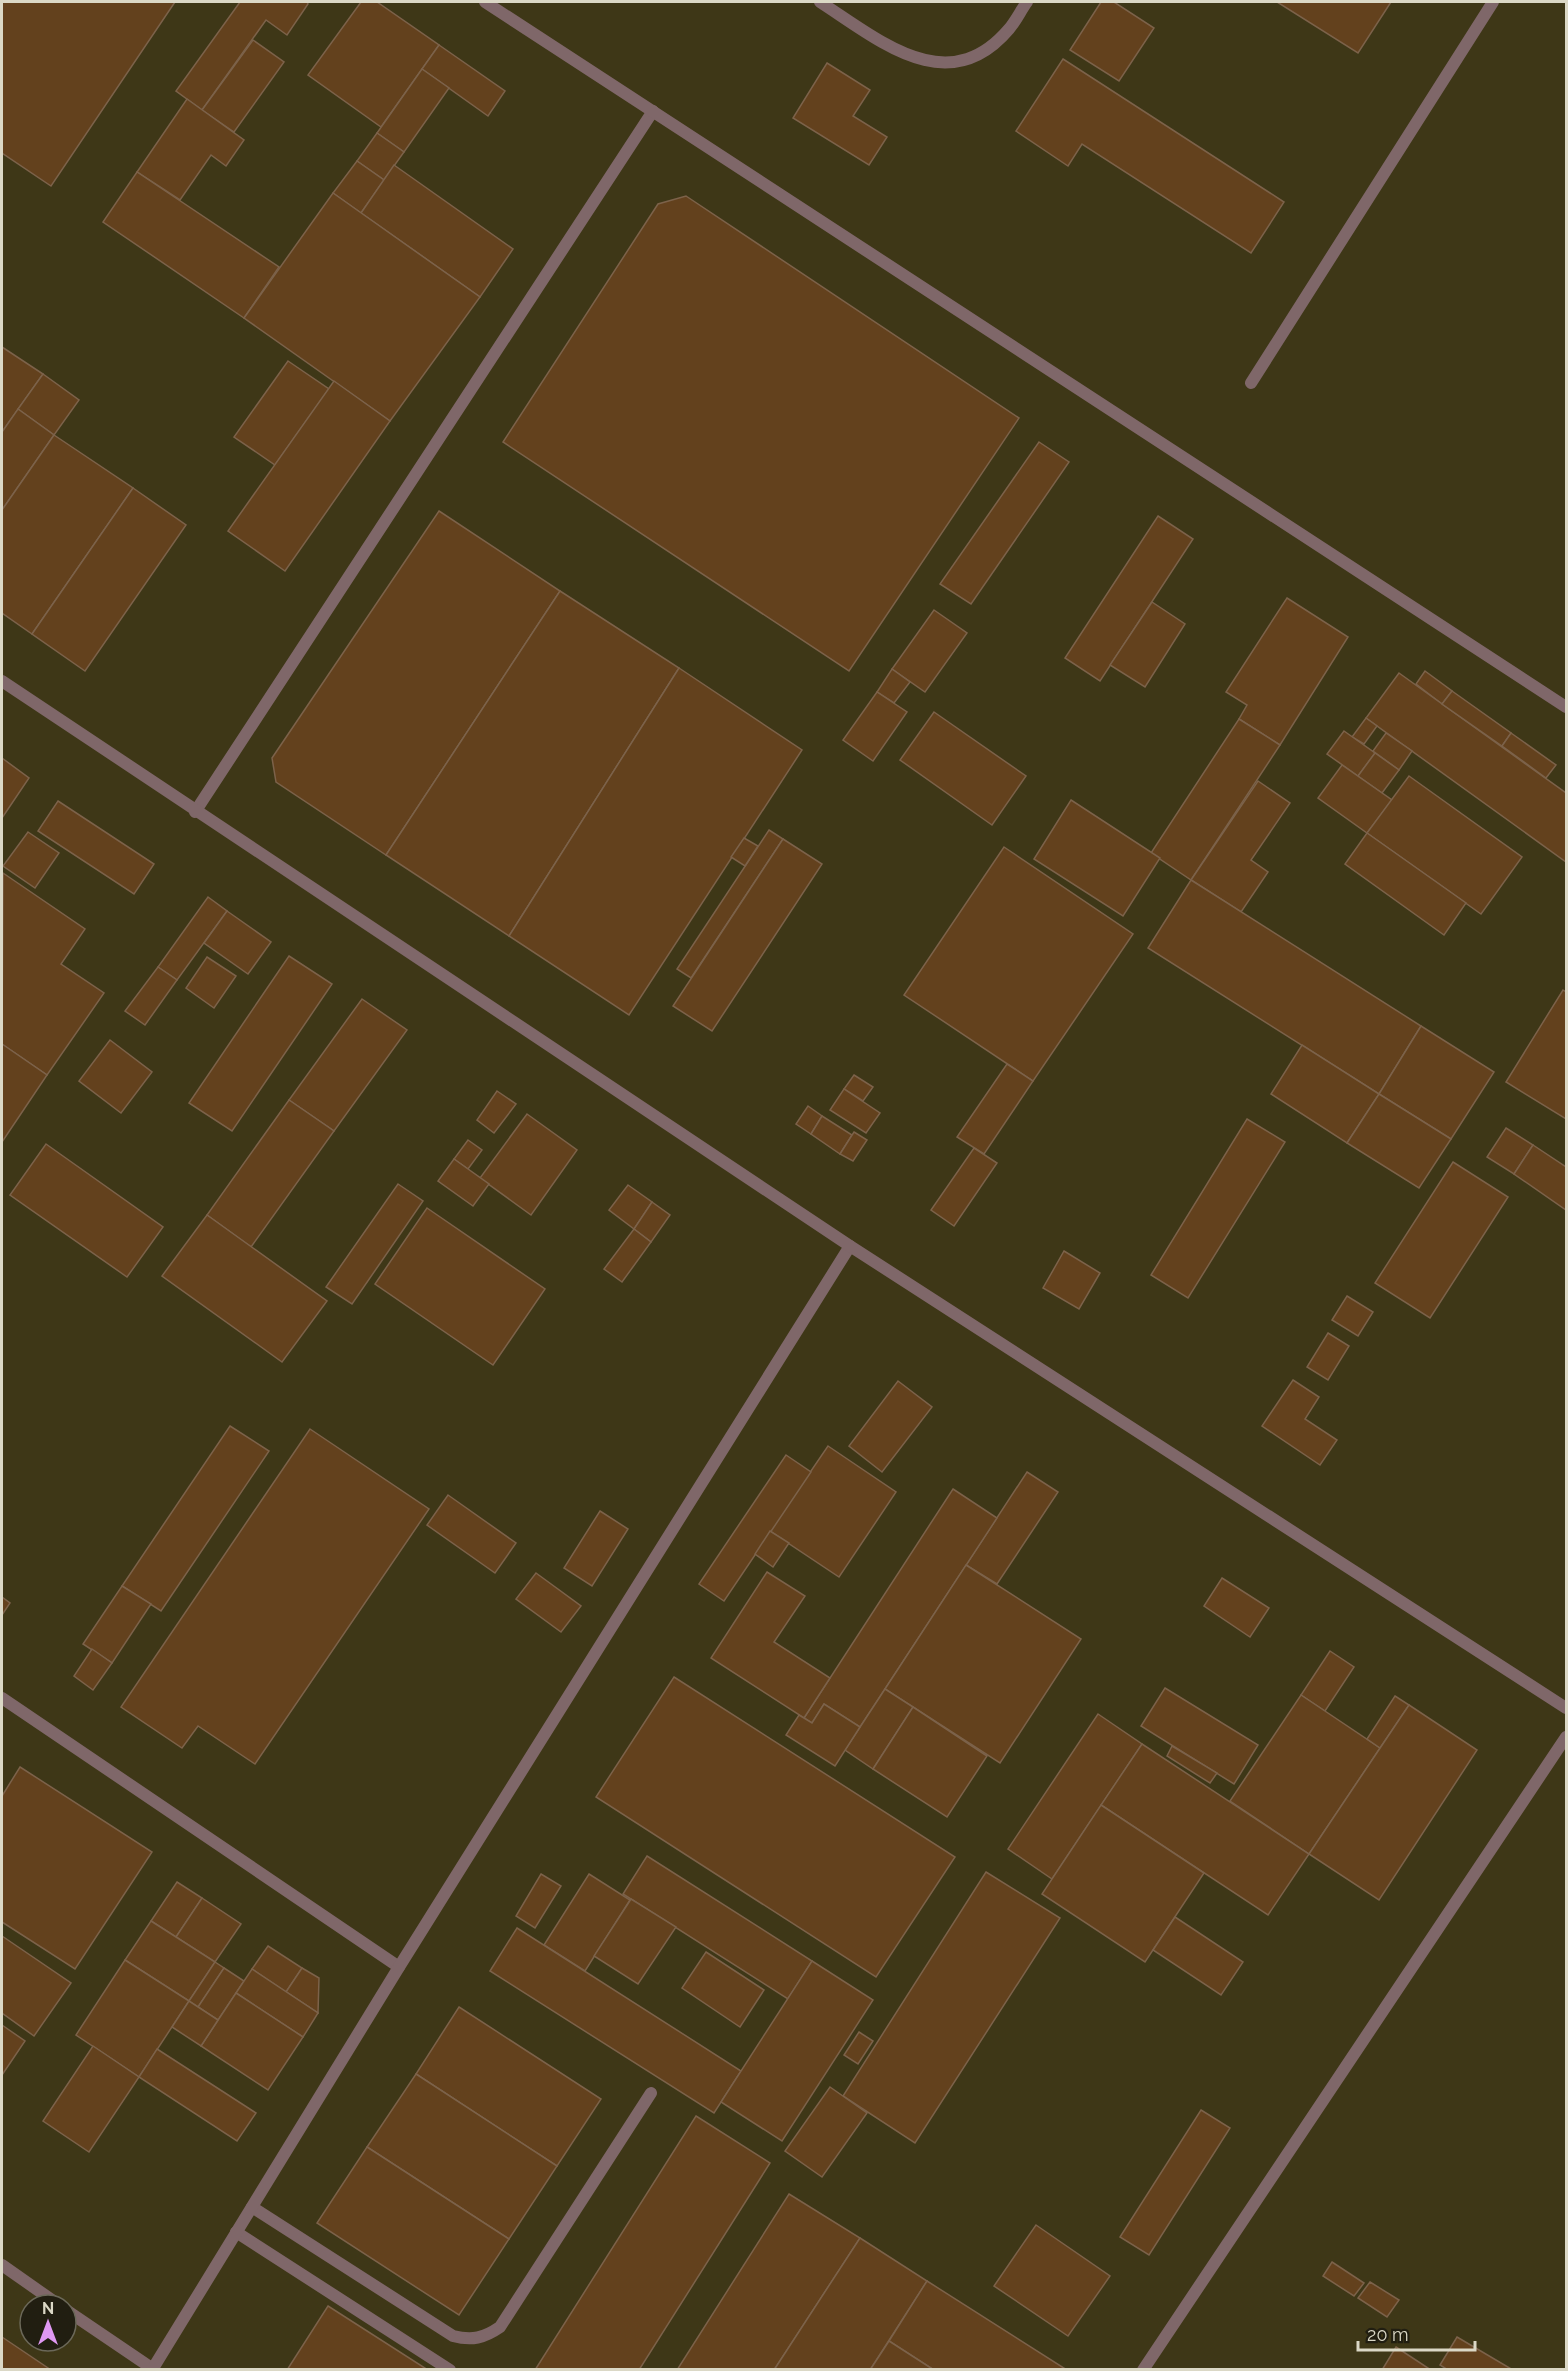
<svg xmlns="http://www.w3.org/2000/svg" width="1568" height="2371" font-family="Raleway,sans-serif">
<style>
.building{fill:#63411d;stroke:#7c624a;stroke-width:1.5}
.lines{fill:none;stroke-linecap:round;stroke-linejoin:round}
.lane{stroke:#7f6769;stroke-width:12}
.street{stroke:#7f6769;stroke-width:12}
</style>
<rect width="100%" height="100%" fill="#3e3717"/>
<g class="building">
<path d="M 2,2 L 175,2 L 51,186 L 2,153 Z"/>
<path d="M 240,2 L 307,2 L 308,4 L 287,35 L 266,20 L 202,110 L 176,91 Z"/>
<path d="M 361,2 L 377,2 L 439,45 L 381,127 L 308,75 Z"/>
<path d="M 1101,2 L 1114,2 L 1154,28 L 1119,81 L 1070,50 Z"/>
<path d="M 1277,2 L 1391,2 L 1358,53 Z"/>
<path d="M 253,40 L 284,62 L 234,132 L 202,110 Z"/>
<path d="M 439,45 L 505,91 L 488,116 L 422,69 Z"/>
<path d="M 1063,59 L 1284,202 L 1251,253 L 1082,144 L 1068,166 L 1016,131 Z"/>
<path d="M 827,63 L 870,90 L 853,116 L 887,137 L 869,165 L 793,118 Z"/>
<path d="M 422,69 L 449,88 L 404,152 L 377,133 Z"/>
<path d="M 187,99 L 244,140 L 226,166 L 211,155 L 180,200 L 137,172 Z"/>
<path d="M 377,133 L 404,152 L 384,180 L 357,161 Z"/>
<path d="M 357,161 L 384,180 L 361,213 L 333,193 Z"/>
<path d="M 394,165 L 513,249 L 480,297 L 361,213 Z"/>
<path d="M 137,172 L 279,267 L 244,318 L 103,222 Z"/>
<path d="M 333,193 L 480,297 L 390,421 L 244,318 Z"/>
<path d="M 686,196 L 1019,418 L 849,671 L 503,442 L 658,204 Z"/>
<path d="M 2,347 L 43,374 L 2,432 Z"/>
<path d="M 288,361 L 329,389 L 275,465 L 234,437 Z"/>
<path d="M 43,374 L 79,400 L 54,435 L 18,409 Z"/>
<path d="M 334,381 L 390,421 L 285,571 L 228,531 Z"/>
<path d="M 18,409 L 54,435 L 2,510 L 2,432 Z"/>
<path d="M 54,435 L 133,488 L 32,634 L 2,613 L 2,510 Z"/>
<path d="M 1039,442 L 1069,462 L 971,604 L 940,584 Z"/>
<path d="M 133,488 L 186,525 L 85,671 L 32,634 Z"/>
<path d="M 439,511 L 560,591 L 386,855 L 276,782 L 272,758 Z"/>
<path d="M 1158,516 L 1193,539 L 1100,681 L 1065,658 Z"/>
<path d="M 560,591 L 679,668 L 509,936 L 386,855 Z"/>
<path d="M 1287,598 L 1348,637 L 1280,745 L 1239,719 L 1247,705 L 1226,692 Z"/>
<path d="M 1152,602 L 1185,624 L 1145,687 L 1110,665 Z"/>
<path d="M 934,610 L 967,633 L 925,692 L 892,669 Z"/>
<path d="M 679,668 L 802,750 L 629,1015 L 509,936 Z"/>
<path d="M 892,669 L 910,682 L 894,703 L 877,692 Z"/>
<path d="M 1425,671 L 1452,691 L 1442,704 L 1416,684 Z"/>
<path d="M 1399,673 L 1566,793 L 1566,862 L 1366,718 Z"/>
<path d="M 1452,691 L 1511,733 L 1502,746 L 1442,704 Z"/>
<path d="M 877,692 L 907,712 L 873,761 L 843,740 Z"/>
<path d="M 934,712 L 1026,776 L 992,825 L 900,760 Z"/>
<path d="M 1366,718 L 1377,726 L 1364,744 L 1352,737 Z"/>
<path d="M 1239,719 L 1280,745 L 1191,880 L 1151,853 Z"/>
<path d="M 1344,731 L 1375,753 L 1358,776 L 1327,754 Z"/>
<path d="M 1386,733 L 1412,751 L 1399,770 L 1373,751 Z"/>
<path d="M 1511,733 L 1556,765 L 1546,778 L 1502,746 Z"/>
<path d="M 1375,753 L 1399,770 L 1382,793 L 1358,776 Z"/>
<path d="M 2,758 L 29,778 L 2,818 Z"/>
<path d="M 1342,765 L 1392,800 L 1367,833 L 1318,798 Z"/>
<path d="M 1409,776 L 1522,857 L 1481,914 L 1367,833 Z"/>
<path d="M 1258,781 L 1290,803 L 1251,860 L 1268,872 L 1241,912 L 1191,880 Z"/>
<path d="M 1071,800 L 1160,858 L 1123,916 L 1034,859 Z"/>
<path d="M 58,801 L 154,864 L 134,894 L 38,831 Z"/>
<path d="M 769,830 L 783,839 L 691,978 L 677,969 Z"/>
<path d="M 28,832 L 59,853 L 35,888 L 3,866 Z"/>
<path d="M 1367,833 L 1466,903 L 1444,935 L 1345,864 Z"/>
<path d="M 744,838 L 758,846 L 745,866 L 731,857 Z"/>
<path d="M 783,839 L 822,864 L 712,1031 L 673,1006 Z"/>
<path d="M 1004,847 L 1133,934 L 1033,1081 L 904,995 Z"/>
<path d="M 3,873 L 85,929 L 61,964 L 104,993 L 47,1075 L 2,1044 Z"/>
<path d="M 1191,880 L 1421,1026 L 1379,1094 L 1148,948 Z"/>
<path d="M 208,897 L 227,911 L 177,980 L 158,967 Z"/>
<path d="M 227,911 L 271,942 L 248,974 L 204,943 Z"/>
<path d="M 289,956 L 332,984 L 232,1131 L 189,1103 Z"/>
<path d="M 207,957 L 236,976 L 214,1008 L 186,988 Z"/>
<path d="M 158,967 L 177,980 L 145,1025 L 125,1011 Z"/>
<path d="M 1563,990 L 1566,992 L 1566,1119 L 1506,1082 Z"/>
<path d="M 362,999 L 407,1030 L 334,1131 L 289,1100 Z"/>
<path d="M 1421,1026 L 1494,1072 L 1451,1139 L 1379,1094 Z"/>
<path d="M 110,1040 L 152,1072 L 121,1113 L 79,1081 Z"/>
<path d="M 2,1044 L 47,1075 L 2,1142 Z"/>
<path d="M 1302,1045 L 1379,1094 L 1347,1143 L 1271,1094 Z"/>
<path d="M 1007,1064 L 1033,1081 L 984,1154 L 957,1137 Z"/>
<path d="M 854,1075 L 873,1087 L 863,1101 L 844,1089 Z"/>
<path d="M 844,1089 L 880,1113 L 866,1133 L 830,1110 Z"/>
<path d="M 497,1091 L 516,1104 L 494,1133 L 477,1120 Z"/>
<path d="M 1379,1094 L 1451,1139 L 1419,1188 L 1347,1143 Z"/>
<path d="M 289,1100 L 334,1131 L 251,1247 L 207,1215 Z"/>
<path d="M 808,1106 L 822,1116 L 811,1134 L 796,1124 Z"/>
<path d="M 527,1114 L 577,1150 L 531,1215 L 480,1178 Z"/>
<path d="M 822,1116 L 852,1135 L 840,1154 L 811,1134 Z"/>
<path d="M 1247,1119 L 1285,1142 L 1188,1298 L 1151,1275 Z"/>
<path d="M 1506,1128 L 1533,1145 L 1514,1174 L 1487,1157 Z"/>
<path d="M 854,1132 L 867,1140 L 853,1161 L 840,1154 Z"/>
<path d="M 468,1140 L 482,1150 L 468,1169 L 454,1159 Z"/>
<path d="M 46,1144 L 163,1227 L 127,1277 L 10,1195 Z"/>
<path d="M 1533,1145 L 1566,1167 L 1566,1210 L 1514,1174 Z"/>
<path d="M 974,1148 L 997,1163 L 954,1226 L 931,1210 Z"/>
<path d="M 454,1159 L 489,1184 L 473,1206 L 438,1181 Z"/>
<path d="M 1453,1162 L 1508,1197 L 1430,1318 L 1375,1283 Z"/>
<path d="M 398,1184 L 423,1201 L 352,1304 L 326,1287 Z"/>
<path d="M 628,1185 L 652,1202 L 634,1229 L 609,1210 Z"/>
<path d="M 652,1202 L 670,1215 L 651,1242 L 634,1229 Z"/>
<path d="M 427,1208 L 545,1289 L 493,1365 L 375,1284 Z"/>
<path d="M 207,1215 L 327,1301 L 282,1362 L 162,1276 Z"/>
<path d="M 634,1229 L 651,1242 L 622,1282 L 604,1269 Z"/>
<path d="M 1064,1251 L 1100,1273 L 1079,1309 L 1043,1288 Z"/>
<path d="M 1347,1296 L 1373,1312 L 1358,1336 L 1332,1320 Z"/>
<path d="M 1328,1333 L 1349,1346 L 1328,1380 L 1307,1367 Z"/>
<path d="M 1293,1380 L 1319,1397 L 1305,1419 L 1337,1440 L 1320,1465 L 1262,1426 Z"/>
<path d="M 898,1381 L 932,1407 L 882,1472 L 849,1446 Z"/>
<path d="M 230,1426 L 269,1451 L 161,1611 L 122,1586 Z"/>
<path d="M 310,1429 L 429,1509 L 255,1764 L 198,1726 L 182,1748 L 121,1707 Z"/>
<path d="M 828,1446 L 896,1492 L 839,1577 L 770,1531 Z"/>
<path d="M 786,1455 L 811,1472 L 724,1601 L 699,1584 Z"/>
<path d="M 1027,1472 L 1058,1492 L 997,1584 L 966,1565 Z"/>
<path d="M 953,1489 L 997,1518 L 860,1727 L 824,1704 L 812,1723 L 804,1718 Z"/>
<path d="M 448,1495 L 516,1543 L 495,1573 L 427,1525 Z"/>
<path d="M 600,1511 L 628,1529 L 592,1586 L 564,1568 Z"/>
<path d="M 770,1531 L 789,1543 L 773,1567 L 755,1554 Z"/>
<path d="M 966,1565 L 1081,1639 L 1000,1763 L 885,1689 Z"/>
<path d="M 767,1572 L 805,1596 L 774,1642 L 830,1678 L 804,1718 L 711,1658 Z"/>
<path d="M 536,1573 L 581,1606 L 561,1632 L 516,1599 Z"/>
<path d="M 1222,1578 L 1269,1608 L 1250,1637 L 1204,1606 Z"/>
<path d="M 122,1586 L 151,1604 L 112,1663 L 83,1644 Z"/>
<path d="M 2,1597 L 10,1603 L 2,1615 Z"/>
<path d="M 92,1649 L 112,1663 L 93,1690 L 74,1676 Z"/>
<path d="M 1330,1651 L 1354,1667 L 1325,1711 L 1301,1695 Z"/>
<path d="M 674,1677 L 955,1857 L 876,1977 L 596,1797 Z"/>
<path d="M 1165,1688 L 1258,1745 L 1234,1784 L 1141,1726 Z"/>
<path d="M 885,1689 L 913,1707 L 873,1769 L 845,1750 Z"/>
<path d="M 1301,1695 L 1380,1748 L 1309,1854 L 1230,1801 Z"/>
<path d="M 1395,1696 L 1409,1705 L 1380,1748 L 1367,1739 Z"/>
<path d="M 824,1704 L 860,1727 L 835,1766 L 786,1735 L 799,1715 L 812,1723 Z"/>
<path d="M 1409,1705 L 1477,1750 L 1379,1900 L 1309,1854 Z"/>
<path d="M 913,1707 L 987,1756 L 947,1817 L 873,1769 Z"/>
<path d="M 1098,1714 L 1142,1744 L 1052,1879 L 1008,1849 Z"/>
<path d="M 1142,1744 L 1309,1854 L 1268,1915 L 1101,1805 Z"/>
<path d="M 1172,1746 L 1217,1773 L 1210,1783 L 1167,1756 Z"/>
<path d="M 20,1767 L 152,1852 L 75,1969 L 2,1922 L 2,1796 Z"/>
<path d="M 1101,1805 L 1204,1873 L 1145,1962 L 1042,1894 Z"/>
<path d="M 647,1856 L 812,1961 L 788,1999 L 623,1894 Z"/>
<path d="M 986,1872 L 1060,1918 L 915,2143 L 843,2096 Z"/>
<path d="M 541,1874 L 561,1886 L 535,1928 L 516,1916 Z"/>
<path d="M 589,1874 L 630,1900 L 585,1971 L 544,1945 Z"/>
<path d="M 177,1882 L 202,1898 L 176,1937 L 151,1921 Z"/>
<path d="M 202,1898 L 241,1924 L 215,1962 L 176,1937 Z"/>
<path d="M 631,1899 L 676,1927 L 638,1984 L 594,1956 Z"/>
<path d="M 1175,1917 L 1243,1962 L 1221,1995 L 1153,1950 Z"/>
<path d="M 151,1921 L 215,1962 L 189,2001 L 125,1960 Z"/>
<path d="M 517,1928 L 741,2071 L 714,2113 L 490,1971 Z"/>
<path d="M 2,1936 L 71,1983 L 34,2036 L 2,2013 Z"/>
<path d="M 268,1946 L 302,1968 L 286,1992 L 252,1969 Z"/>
<path d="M 706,1952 L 764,1990 L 740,2027 L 682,1988 Z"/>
<path d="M 125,1960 L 189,2001 L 139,2077 L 76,2035 Z"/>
<path d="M 812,1961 L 873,2000 L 782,2141 L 721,2102 Z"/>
<path d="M 215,1962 L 224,1968 L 198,2007 L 189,2001 Z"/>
<path d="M 224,1968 L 244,1981 L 218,2020 L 198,2007 Z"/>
<path d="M 302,1968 L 319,1978 L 318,2013 L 286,1992 Z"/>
<path d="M 252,1969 L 318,2013 L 303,2037 L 236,1993 Z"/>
<path d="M 236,1993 L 303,2037 L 268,2090 L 201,2046 Z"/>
<path d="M 189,2001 L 218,2020 L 201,2046 L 172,2027 Z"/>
<path d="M 459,2007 L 601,2099 L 557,2166 L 416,2074 Z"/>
<path d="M 2,2025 L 25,2041 L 2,2075 Z"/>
<path d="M 859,2032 L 873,2041 L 858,2064 L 844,2055 Z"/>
<path d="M 93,2046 L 139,2077 L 89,2152 L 43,2121 Z"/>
<path d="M 157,2049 L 256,2113 L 237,2141 L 139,2077 Z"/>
<path d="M 416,2074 L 557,2166 L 509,2239 L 367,2147 Z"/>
<path d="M 830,2087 L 867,2113 L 822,2177 L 785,2151 Z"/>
<path d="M 1201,2110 L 1230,2128 L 1149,2255 L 1120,2237 Z"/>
<path d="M 696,2116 L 770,2163 L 639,2370 L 535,2370 Z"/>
<path d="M 367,2147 L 509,2239 L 459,2315 L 317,2223 Z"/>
<path d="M 789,2194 L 860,2238 L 774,2370 L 677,2370 Z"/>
<path d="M 1036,2225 L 1110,2276 L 1068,2336 L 994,2286 Z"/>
<path d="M 860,2238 L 927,2281 L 870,2370 L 774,2370 Z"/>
<path d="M 1332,2262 L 1364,2283 L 1354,2296 L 1323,2276 Z"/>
<path d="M 927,2281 L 1067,2370 L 934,2370 L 889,2341 Z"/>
<path d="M 1370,2282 L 1399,2300 L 1387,2317 L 1358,2298 Z"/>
<path d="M 328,2306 L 428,2370 L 287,2370 Z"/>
<path d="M 2,2337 L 51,2370 L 2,2370 Z"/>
<path d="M 1457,2337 L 1513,2370 L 1448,2370 L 1440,2365 Z"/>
<path d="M 889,2341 L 934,2370 L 870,2370 Z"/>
<path d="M 1396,2347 L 1431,2370 L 1382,2370 Z"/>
</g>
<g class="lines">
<g class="lane">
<path d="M 820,2 C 879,40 948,101 1009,29 C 1016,21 1021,10 1027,2"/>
<path d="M 1251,383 L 1493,2"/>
<path d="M 195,812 L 653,111"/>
<path d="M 2,1698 L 399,1967"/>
<path d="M 252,2207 L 453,2336 C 472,2341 484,2338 500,2327 L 651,2093"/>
<path d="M 236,2232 L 450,2370"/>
<path d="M 2,2265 L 59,2305"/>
<path d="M 66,2310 L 153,2369"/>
<path d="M 152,2370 L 399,1967 L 850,1246"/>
</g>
<g class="street">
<path d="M 485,2 L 1566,707"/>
<path d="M 2,681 L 850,1246 L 1566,1708"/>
<path d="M 1143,2370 L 1566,1737"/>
</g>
</g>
<rect width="1568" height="2371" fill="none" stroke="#dbd8c6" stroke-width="6"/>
<g transform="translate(48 2323)"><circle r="28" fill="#211e11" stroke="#6b6859" stroke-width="1.5"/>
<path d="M0-4.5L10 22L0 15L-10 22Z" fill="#df98f2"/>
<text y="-9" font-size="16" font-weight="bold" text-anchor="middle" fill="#dbd8c6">N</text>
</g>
<path d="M1358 2341v9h117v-9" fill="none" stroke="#dbd8c6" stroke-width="3"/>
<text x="1367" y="2341" font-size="18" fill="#dbd8c6" stroke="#211e11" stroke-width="4.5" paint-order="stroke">20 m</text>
</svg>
